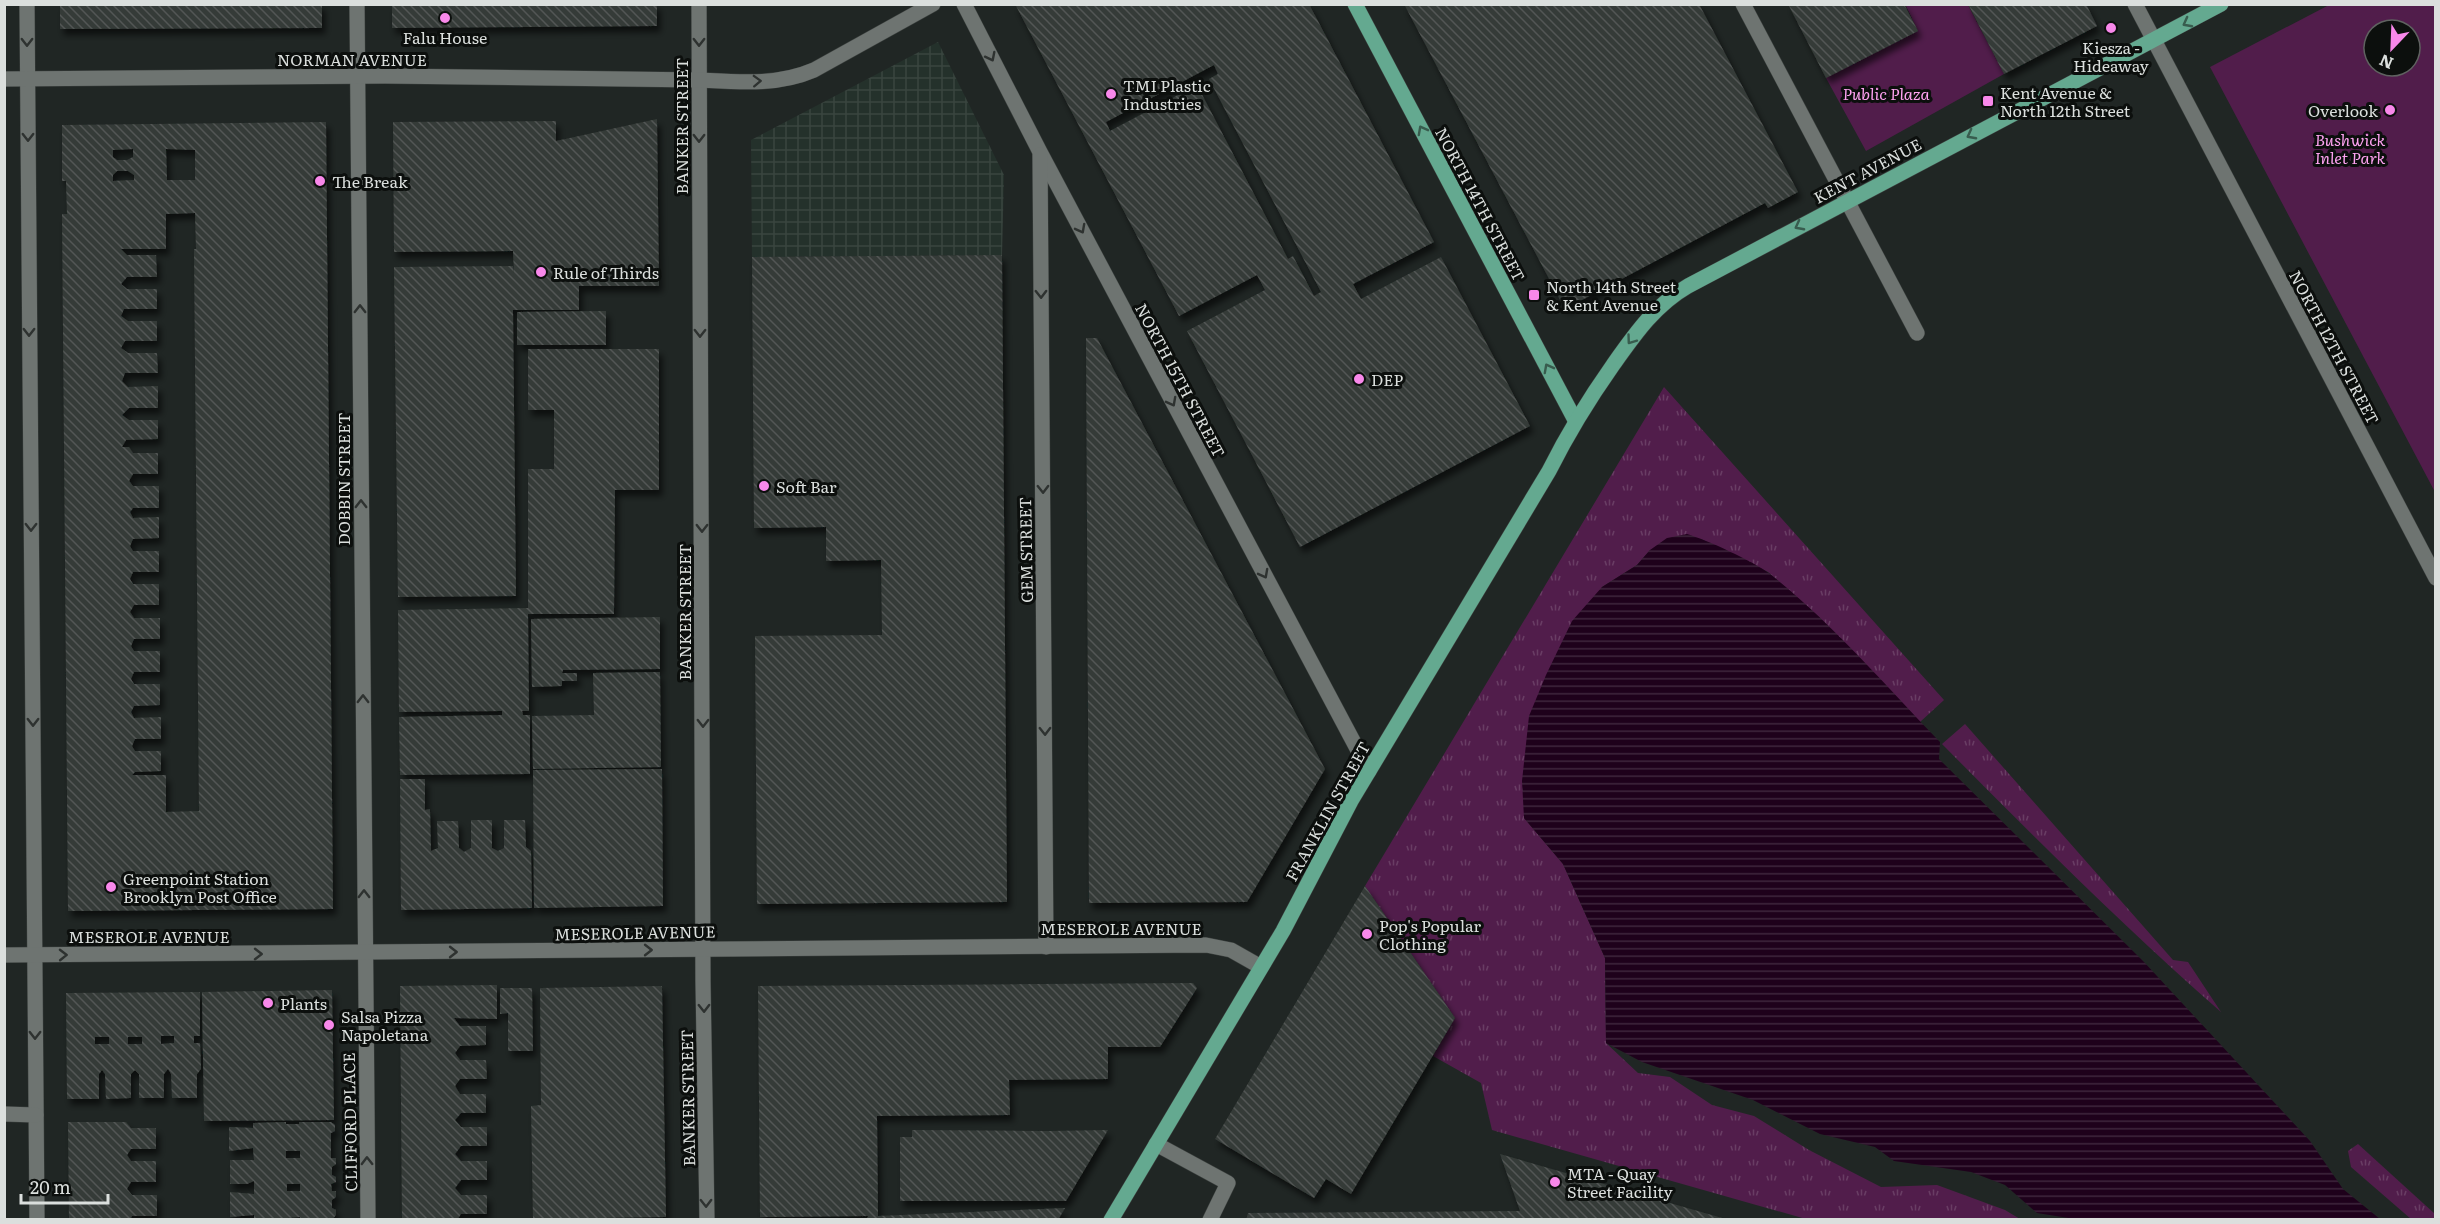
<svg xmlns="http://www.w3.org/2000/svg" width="2440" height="1224" font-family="Literata,serif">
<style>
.industrial{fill:url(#industrial-grid)}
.grass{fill:url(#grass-tufts)}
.green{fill:#511d4b;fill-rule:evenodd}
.water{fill:url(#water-rules)}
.building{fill:url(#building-back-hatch);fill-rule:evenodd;filter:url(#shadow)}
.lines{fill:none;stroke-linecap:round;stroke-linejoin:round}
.minor-casing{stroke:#3c413f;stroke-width:16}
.major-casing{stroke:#3c413f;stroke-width:16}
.minor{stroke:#6e7471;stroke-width:15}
.major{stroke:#64a990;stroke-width:15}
.oneway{stroke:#385c4e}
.oneway2{stroke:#2e3230}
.poi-dot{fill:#f888ea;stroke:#0c0f0d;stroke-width:2}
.labels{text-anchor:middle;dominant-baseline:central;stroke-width:6;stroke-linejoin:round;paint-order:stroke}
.poi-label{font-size:16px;fill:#dbdfdd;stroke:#0c0f0d;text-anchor:start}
.street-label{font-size:16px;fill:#dbdfdd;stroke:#0c0f0d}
.park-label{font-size:16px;font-style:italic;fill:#fea2f1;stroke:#0c0f0d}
</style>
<defs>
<pattern id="industrial-grid" width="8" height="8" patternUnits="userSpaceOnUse" patternTransform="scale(1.5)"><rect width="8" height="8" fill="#24312b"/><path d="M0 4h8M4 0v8" fill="none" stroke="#39453f"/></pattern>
<pattern id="grass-tufts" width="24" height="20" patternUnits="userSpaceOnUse" patternTransform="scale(1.5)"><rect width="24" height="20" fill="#511d4b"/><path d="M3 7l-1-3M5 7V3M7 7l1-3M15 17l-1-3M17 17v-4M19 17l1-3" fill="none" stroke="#693d64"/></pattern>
<pattern id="water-rules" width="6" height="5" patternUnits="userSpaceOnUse" patternTransform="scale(1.5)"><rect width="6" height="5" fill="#1e011b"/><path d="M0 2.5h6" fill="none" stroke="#3e263c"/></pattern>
<pattern id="building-back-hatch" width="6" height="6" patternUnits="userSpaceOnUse" patternTransform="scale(1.5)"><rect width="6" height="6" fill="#353b38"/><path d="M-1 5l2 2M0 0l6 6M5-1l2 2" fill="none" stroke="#525754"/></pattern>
<filter id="shadow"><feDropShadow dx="3.5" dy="6" stdDeviation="3" flood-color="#0009"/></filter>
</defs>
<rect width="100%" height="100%" fill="#202624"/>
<path class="industrial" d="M 938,42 L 1004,175 L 1002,255 L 752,257 L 751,140 Z"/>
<g class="grass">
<path d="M 1664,387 L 1944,700 L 1920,722 L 1819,617 L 1768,572 L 1701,539 L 1650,550 L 1637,565 L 1602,587 L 1524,818 L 1563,864 L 1605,958 L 1606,1043 L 1638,1073 L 1670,1077 L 1712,1105 L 1754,1116 L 1809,1150 L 1881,1187 L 1937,1185 L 2005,1210 L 2020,1219 L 1806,1219 L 1492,1130 L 1481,1083 L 1433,1056 L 1455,1018 L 1365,886 Z"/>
<path d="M 1965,724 L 2173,960 L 2188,962 L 2221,1012 C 2124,927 2033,836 1942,744 Z"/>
<path d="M 2358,1144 L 2435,1214 L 2435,1219 L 2411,1219 L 2351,1167 L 2348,1151 Z"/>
</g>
<g class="green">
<path d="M 1905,4 L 1968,5 L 2004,74 L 1866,151 L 1826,78 L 1918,31 Z"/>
<path d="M 2329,5 L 2435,5 L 2435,492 L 2210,67 ZM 2374,30 L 2410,30 L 2410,66 L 2374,66 Z"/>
</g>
<path class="water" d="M 1687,534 C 1707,540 1753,561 1770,574 C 1832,623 1885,685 1940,742 L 1939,759 L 2144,962 L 2310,1141 L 2343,1189 L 2380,1219 L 2081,1220 L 2037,1213 L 2005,1185 L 1971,1172 L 1894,1161 L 1875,1147 L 1820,1134 L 1753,1100 L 1642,1062 L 1606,1043 L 1605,958 L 1563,864 L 1524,818 L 1522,781 L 1529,716 L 1546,675 L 1572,621 L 1602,587 L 1637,565 L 1650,550 L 1667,538 Z"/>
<g class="building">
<path d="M 60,4 L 322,4 L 322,28 L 60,29 Z"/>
<path d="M 392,4 L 657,4 L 657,26 L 392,28 Z"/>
<path d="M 1015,4 L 1309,4 L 1434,242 L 1353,284 L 1361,299 L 1441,257 L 1530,426 L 1300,547 L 1187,331 L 1265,290 L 1257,275 L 1179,316 ZM 1214,65 L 1218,74 L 1209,79 L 1321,292 L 1314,296 L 1293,256 L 1288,259 L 1197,85 L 1110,131 L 1106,122 Z"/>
<path d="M 1404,4 L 1699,4 L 1798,192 L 1768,208 L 1765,203 L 1565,309 Z"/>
<path d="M 1788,4 L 1904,4 L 1918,31 L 1826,78 Z"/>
<path d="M 1968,4 L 2086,4 L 2097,26 L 2004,74 Z"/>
<path d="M 657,119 L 659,286 L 579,286 L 579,310 L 513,310 L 516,596 L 398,597 L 394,267 L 513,266 L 514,274 L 513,251 L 394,252 L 393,122 L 556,121 L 556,141 Z"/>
<path d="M 326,122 L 333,909 L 68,911 L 62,214 L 67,214 L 66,181 L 62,181 L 62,125 ZM 133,149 L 133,157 L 127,160 L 117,160 L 113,157 L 113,150 ZM 166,149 L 195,150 L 195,180 L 167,180 ZM 117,171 L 128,171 L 134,175 L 134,180 L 113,181 L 113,175 ZM 195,213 L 196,249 L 194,249 L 199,811 L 166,812 L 166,775 L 132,775 L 135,772 L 161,771 L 161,751 L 135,751 L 132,746 L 135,739 L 161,739 L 161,717 L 134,718 L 131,712 L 134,706 L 160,705 L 160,684 L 134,684 L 131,679 L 134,672 L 160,672 L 160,651 L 134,651 L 131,646 L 134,639 L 160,639 L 160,618 L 134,618 L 130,612 L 134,605 L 159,605 L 159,584 L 133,584 L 130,579 L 133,572 L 159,572 L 159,551 L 133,551 L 130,546 L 133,539 L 159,538 L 159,517 L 133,518 L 130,512 L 133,508 L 159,508 L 159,486 L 133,486 L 129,481 L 133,474 L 158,474 L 158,453 L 133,453 L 129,447 L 122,447 L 126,440 L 158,439 L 158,420 L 129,420 L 122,415 L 129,408 L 158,408 L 158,386 L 128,387 L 122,381 L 125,373 L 158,373 L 157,353 L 128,353 L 121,348 L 125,341 L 157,341 L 157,321 L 128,321 L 121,316 L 124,309 L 157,309 L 157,289 L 127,289 L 121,284 L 127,277 L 157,277 L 156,255 L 127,255 L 121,249 L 166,249 L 166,214 Z"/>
<path d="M 1002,255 L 1007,902 L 757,904 L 755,636 L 882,635 L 881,560 L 826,561 L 826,527 L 754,528 L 752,257 Z"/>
<path d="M 606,311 L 606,345 L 517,345 L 517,312 Z"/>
<path d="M 1086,338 L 1097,338 L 1325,769 L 1247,902 L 1089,903 Z"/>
<path d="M 528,349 L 659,349 L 659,490 L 615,490 L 614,614 L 528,614 L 529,711 L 522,711 L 523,715 L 530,715 L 530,774 L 400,775 L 399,717 L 502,715 L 502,711 L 399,712 L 398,610 L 528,608 L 528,469 L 554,469 L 554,410 L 528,410 Z"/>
<path d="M 660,617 L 660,669 L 563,670 L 562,673 L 577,673 L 577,681 L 562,681 L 562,686 L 532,687 L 531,619 Z"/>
<path d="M 660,672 L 661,767 L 533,769 L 532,716 L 594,715 L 593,673 Z"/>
<path d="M 662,769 L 663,906 L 534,908 L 533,770 Z"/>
<path d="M 400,779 L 425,779 L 425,810 L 430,809 L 431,851 L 438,848 L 437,821 L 458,821 L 459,848 L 464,852 L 471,848 L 471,820 L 492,820 L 492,848 L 498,851 L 504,848 L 504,820 L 525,820 L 526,847 L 531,851 L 532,908 L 401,910 Z"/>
<path d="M 1365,886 L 1455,1018 L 1351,1194 L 1326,1179 L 1314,1198 L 1215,1139 Z"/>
<path d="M 1193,983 L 1197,988 L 1160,1047 L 1108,1047 L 1108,1079 L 1009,1080 L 1010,1115 L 877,1116 L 878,1216 L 1065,1208 L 1058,1220 L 867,1220 L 868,1216 L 760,1217 L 758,986 Z"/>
<path d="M 497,985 L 497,1019 L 454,1018 L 460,1026 L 486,1026 L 486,1045 L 460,1046 L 455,1053 L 460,1060 L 486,1060 L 487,1079 L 460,1079 L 455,1086 L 460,1094 L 486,1094 L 486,1113 L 461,1113 L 455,1120 L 461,1127 L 487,1127 L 487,1146 L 461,1146 L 455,1154 L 461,1161 L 487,1161 L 487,1180 L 461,1180 L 455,1188 L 461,1195 L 487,1195 L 487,1214 L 461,1214 L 457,1220 L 402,1220 L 400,986 Z"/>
<path d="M 662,986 L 666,1217 L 533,1219 L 531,1106 L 541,1105 L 540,988 Z"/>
<path d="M 500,988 L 532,988 L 533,1051 L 508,1051 L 508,1013 L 500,1014 Z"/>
<path d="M 332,990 L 334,1120 L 204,1121 L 202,992 Z"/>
<path d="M 200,992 L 200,1036 L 194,1036 L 194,1043 L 200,1043 L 201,1069 L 197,1074 L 197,1098 L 172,1098 L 171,1074 L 168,1069 L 164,1074 L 164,1098 L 139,1098 L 139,1074 L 135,1070 L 131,1074 L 131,1098 L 106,1099 L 105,1074 L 102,1070 L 99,1074 L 99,1099 L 67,1099 L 66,993 ZM 161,1036 L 174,1036 L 174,1043 L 161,1044 ZM 95,1037 L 109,1037 L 109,1044 L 95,1044 ZM 128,1037 L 142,1037 L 142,1044 L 128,1044 Z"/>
<path d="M 68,1122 L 126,1122 L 131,1128 L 156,1128 L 156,1149 L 131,1149 L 127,1155 L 131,1161 L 156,1161 L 156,1182 L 131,1182 L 127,1189 L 132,1195 L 157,1195 L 157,1216 L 132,1216 L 130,1220 L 69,1220 Z"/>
<path d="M 286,1122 L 286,1124 L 299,1124 L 299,1122 L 331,1122 L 335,1125 L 335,1131 L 331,1133 L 331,1158 L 336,1158 L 336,1164 L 332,1167 L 332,1175 L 336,1177 L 336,1182 L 331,1184 L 332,1191 L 336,1191 L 336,1197 L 332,1200 L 332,1208 L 336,1210 L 336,1215 L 332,1220 L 300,1220 L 300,1217 L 287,1218 L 287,1220 L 254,1220 L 254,1215 L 230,1217 L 230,1192 L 254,1194 L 254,1181 L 247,1184 L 230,1184 L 230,1160 L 254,1160 L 253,1148 L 229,1151 L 229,1127 L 253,1128 L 253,1123 ZM 286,1151 L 300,1151 L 300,1158 L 286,1158 ZM 287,1184 L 300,1184 L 300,1191 L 287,1191 Z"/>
<path d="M 912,1130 L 1049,1131 L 1108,1130 L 1066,1201 L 900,1201 L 900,1137 L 912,1137 Z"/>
<path d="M 1500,1154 L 1729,1220 L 1246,1220 L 1248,1213 L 1520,1211 Z"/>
</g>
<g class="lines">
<g class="minor-casing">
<g id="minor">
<path d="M 27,4 L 37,1220"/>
<path d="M 357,4 L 368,1220"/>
<path d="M 699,4 L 703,982 L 707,1220"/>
<path d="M 964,4 L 1040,152 L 1369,771"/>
<path d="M 1743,4 L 1917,333"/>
<path d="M 2135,4 L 2436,578"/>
<path d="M 4,79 L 385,76 L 699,80 C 738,82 777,86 814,70 L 933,4"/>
<path d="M 1040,155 L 1046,947"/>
<path d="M 4,955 L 1206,945 L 1231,950 L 1261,967"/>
<path d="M 4,1114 L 36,1115"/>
<path d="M 1156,1144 L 1228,1183 L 1210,1220"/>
</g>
</g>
<g class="major-casing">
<g id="major">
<path d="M 1355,4 L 1575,420"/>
<path d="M 1111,1220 L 1283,931 L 1351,801 L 1549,471 C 1568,433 1589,399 1613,365 C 1635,334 1655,305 1688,286 L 2221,4"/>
</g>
</g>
<use href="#minor" class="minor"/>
<use href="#major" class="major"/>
</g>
<defs><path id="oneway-chevron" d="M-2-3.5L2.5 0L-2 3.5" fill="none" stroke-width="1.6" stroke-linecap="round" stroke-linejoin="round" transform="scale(1.5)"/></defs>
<g class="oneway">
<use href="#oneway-chevron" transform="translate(2187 23) rotate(152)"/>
<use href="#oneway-chevron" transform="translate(1422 130) rotate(-118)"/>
<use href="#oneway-chevron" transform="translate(1971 135) rotate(152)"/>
<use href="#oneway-chevron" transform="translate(1799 226) rotate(152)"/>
<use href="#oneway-chevron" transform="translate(1631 340) rotate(126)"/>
<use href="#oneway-chevron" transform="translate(1548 368) rotate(-118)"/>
</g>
<g class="oneway2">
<use href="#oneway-chevron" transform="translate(27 42) rotate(90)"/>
<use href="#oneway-chevron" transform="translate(699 42) rotate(90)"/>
<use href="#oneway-chevron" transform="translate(991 57) rotate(63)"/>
<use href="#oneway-chevron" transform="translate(757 81) rotate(-2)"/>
<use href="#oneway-chevron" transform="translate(28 137) rotate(90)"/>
<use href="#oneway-chevron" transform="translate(699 138) rotate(90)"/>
<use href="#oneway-chevron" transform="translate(1081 229) rotate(62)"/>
<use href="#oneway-chevron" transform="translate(1041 294) rotate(89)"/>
<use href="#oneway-chevron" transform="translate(360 309) rotate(-90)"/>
<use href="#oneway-chevron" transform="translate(29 332) rotate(90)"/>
<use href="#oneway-chevron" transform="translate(700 333) rotate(90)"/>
<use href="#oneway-chevron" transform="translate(1172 402) rotate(62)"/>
<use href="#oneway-chevron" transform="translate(1043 489) rotate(89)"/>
<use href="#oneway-chevron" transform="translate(361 504) rotate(-90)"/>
<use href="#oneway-chevron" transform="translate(31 527) rotate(90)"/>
<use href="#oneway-chevron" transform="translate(702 528) rotate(90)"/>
<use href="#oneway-chevron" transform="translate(1264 574) rotate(62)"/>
<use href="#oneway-chevron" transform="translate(363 699) rotate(-90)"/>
<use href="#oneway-chevron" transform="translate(33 722) rotate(90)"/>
<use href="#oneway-chevron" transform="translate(703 723) rotate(90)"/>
<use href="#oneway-chevron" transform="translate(1045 731) rotate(89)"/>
<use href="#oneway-chevron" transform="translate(364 894) rotate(-90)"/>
<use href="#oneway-chevron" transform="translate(648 950)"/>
<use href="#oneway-chevron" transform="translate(453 952)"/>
<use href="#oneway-chevron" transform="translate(258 954)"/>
<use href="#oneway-chevron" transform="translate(63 955) rotate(-1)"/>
<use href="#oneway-chevron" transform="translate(704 1008) rotate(89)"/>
<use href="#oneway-chevron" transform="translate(35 1035) rotate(90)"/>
<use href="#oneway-chevron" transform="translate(367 1161) rotate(-91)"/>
<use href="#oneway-chevron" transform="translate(706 1203) rotate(89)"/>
</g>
<g class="poi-dot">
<circle cx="445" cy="18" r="6"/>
<circle cx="2111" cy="28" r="6"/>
<circle cx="1111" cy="94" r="6"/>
<rect x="1982" y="95" width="12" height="12" rx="3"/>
<circle cx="2390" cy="110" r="6"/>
<circle cx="320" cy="181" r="6"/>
<circle cx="541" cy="272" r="6"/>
<rect x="1528" y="289" width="12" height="12" rx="3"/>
<circle cx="1359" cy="379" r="6"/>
<circle cx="764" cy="486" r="6"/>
<circle cx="111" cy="887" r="6"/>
<circle cx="1367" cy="934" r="6"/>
<circle cx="268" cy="1003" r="6"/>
<circle cx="329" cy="1025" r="6"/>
<circle cx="1555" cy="1182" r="6"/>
</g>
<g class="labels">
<g class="poi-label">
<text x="445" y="37" text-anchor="middle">Falu House</text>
<text x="2111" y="47" text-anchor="middle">Kiesza -<tspan x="2111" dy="18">Hideaway</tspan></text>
<text x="1123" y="85">TMI Plastic<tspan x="1123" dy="18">Industries</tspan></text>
<text x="2000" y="92">Kent Avenue &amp;<tspan x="2000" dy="18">North 12th Street</tspan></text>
<text x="2378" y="110" text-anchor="end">Overlook</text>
<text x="332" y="181">The Break</text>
<text x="553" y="272">Rule of Thirds</text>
<text x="1546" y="286">North 14th Street<tspan x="1546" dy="18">&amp; Kent Avenue</tspan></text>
<text x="1371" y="379">DEP</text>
<text x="776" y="486">Soft Bar</text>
<text x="123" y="878">Greenpoint Station<tspan x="123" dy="18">Brooklyn Post Office</tspan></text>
<text x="1379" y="925">Pop's Popular<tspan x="1379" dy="18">Clothing</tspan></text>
<text x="280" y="1003">Plants</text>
<text x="341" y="1016">Salsa Pizza<tspan x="341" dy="18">Napoletana</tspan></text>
<text x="1567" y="1173">MTA - Quay<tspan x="1567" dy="18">Street Facility</tspan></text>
</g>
<g class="street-label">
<text x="352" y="59">NORMAN AVENUE</text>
<text transform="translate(681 126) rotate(-90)">BANKER STREET</text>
<text transform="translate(1867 170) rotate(-28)">KENT AVENUE</text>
<text transform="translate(1481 204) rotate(62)">NORTH 14TH STREET</text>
<text transform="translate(2335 347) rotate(62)">NORTH 12TH STREET</text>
<text transform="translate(1181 380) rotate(62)">NORTH 15TH STREET</text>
<text transform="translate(343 479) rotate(-90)">DOBBIN STREET</text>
<text transform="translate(1025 550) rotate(-91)">GEM STREET</text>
<text transform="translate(684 612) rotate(-90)">BANKER STREET</text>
<text transform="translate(1327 811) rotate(-61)">FRANKLIN STREET</text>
<text x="1121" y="928">MESEROLE AVENUE</text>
<text transform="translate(635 932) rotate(-1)">MESEROLE AVENUE</text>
<text x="149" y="936">MESEROLE AVENUE</text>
<text transform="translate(687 1098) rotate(-91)">BANKER STREET</text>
<text transform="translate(349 1122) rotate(-91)">CLIFFORD PLACE</text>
</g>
<g class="park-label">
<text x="1886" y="93">Public Plaza</text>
<text x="2350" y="139">Bushwick<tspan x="2350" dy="18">Inlet Park</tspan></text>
</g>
</g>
<rect width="2440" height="1224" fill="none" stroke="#dbdfdd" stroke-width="12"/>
<g transform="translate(2392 48) rotate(203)"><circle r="28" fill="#0c0f0d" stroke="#5f6260" stroke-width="1.5"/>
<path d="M0-4.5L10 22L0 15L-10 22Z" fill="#f888ea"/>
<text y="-9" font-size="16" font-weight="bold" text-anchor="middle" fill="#dbdfdd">N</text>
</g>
<path d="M21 1194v9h87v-9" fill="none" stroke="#dbdfdd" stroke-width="3"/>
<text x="30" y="1194" font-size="18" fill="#dbdfdd" stroke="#0c0f0d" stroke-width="4.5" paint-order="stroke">20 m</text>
</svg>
